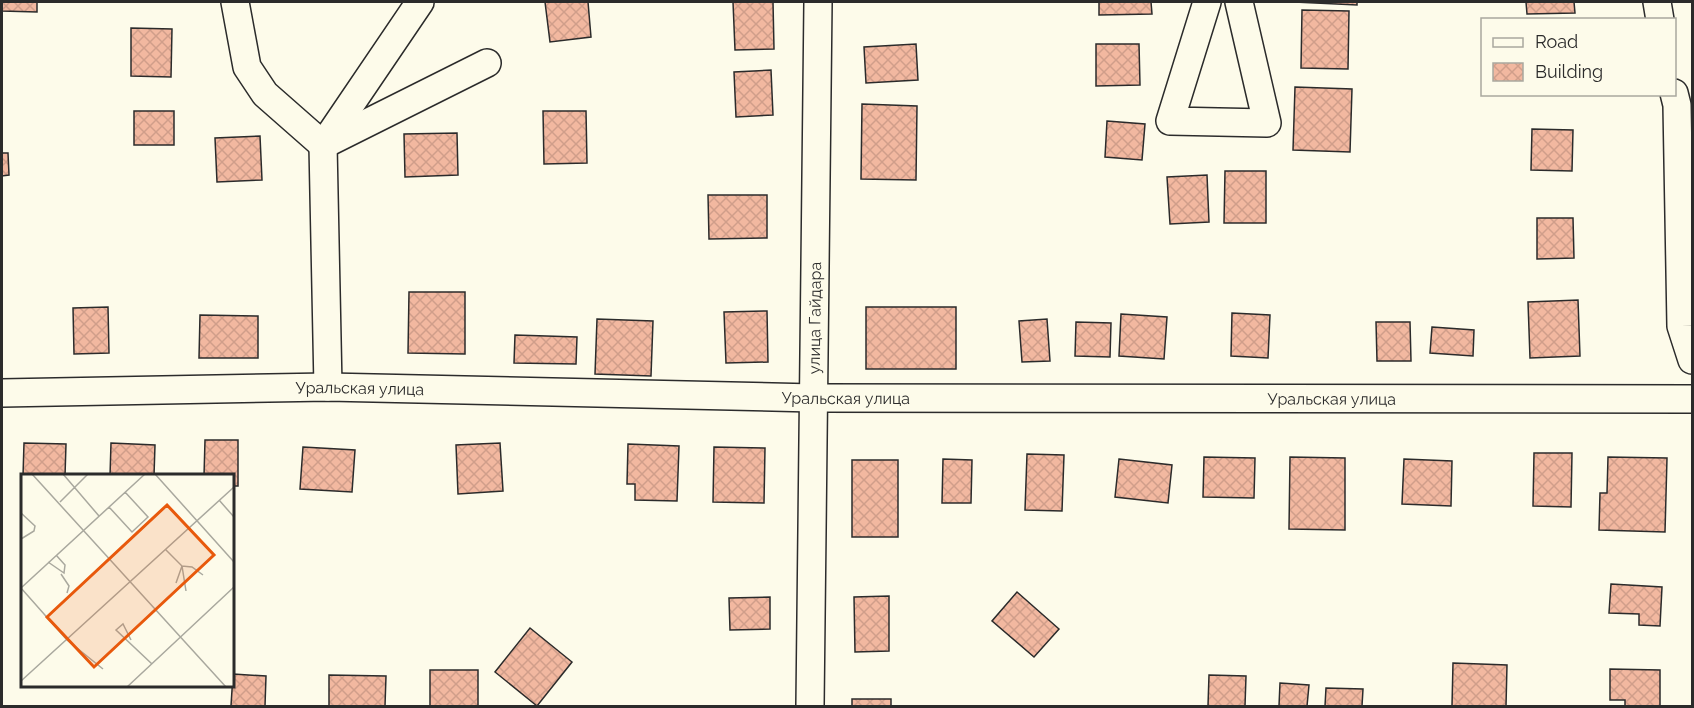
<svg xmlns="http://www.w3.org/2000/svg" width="1694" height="708" font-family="Raleway,sans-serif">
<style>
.building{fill:url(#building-cross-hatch);stroke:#2b2b2b;stroke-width:1.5}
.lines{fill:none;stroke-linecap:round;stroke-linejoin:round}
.street-casing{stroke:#2b2b2b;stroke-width:30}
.street{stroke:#fdfbea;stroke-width:27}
.labels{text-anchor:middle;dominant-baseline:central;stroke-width:4.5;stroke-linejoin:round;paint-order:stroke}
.street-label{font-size:16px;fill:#2b2b2b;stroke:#fdfbea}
.inset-road{fill:none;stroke:#a9a89e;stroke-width:1.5}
.view{fill:#e8590c;fill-opacity:0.15;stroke:#e8590c;stroke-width:3}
.inset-edge{fill:none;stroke:#2b2b2b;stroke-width:3}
</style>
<defs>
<pattern id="building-cross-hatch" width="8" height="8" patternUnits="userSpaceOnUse" patternTransform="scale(1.5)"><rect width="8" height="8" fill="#f2b8a0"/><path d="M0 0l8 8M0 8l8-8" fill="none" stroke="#d09e8a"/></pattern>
</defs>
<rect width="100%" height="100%" fill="#fdfbea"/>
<g class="building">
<path d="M 2,2 L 37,2 L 37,12 L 2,11 Z"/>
<path d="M 545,2 L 588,2 L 591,37 L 550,42 Z"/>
<path d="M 733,2 L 773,2 L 774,49 L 735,50 Z"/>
<path d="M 1099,2 L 1151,2 L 1152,14 L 1099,15 Z"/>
<path d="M 1294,2 L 1357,2 L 1357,5 Z"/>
<path d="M 1526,2 L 1574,2 L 1575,13 L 1527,14 Z"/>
<path d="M 1302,10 L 1349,11 L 1348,69 L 1301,68 Z"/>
<path d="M 131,28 L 172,29 L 171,77 L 131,76 Z"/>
<path d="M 916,44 L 918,80 L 866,83 L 864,47 Z"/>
<path d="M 1096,44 L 1139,44 L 1140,85 L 1096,86 Z"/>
<path d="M 771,70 L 773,115 L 736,117 L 734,72 Z"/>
<path d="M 1295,87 L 1352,89 L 1350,152 L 1293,150 Z"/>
<path d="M 862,104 L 917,106 L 916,180 L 861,179 Z"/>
<rect x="134" y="111" width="40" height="34"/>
<path d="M 543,111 L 586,111 L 587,163 L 544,164 Z"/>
<path d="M 1107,121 L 1145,124 L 1142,160 L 1105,157 Z"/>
<path d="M 1532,129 L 1573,130 L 1572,171 L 1531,170 Z"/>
<path d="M 457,133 L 458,175 L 405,177 L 404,134 Z"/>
<path d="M 260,136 L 262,180 L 217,182 L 215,138 Z"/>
<path d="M 2,153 L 8,153 L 9,175 L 2,176 Z"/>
<path d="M 1225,171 L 1266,171 L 1266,223 L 1224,223 Z"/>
<path d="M 1207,175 L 1209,222 L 1170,224 L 1167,177 Z"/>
<path d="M 708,195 L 767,195 L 767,238 L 709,239 Z"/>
<path d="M 1537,218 L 1573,218 L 1574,258 L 1537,259 Z"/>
<path d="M 409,292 L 465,292 L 465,354 L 408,353 Z"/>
<path d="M 1578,300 L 1580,356 L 1530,358 L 1528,302 Z"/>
<path d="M 108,307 L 109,353 L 74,354 L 73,308 Z"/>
<rect x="866" y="307" width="90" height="62"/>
<path d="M 767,311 L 768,362 L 726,363 L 724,312 Z"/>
<path d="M 1232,313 L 1270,315 L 1268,358 L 1231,356 Z"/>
<path d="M 1121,314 L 1167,317 L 1164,359 L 1119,356 Z"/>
<path d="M 200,315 L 258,316 L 258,358 L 199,358 Z"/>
<path d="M 597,319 L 653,321 L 651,376 L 595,374 Z"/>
<path d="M 1047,319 L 1050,361 L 1022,362 L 1019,321 Z"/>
<path d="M 1076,322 L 1111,323 L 1110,357 L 1075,356 Z"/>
<path d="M 1376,322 L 1410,322 L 1411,361 L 1377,361 Z"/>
<path d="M 1432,327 L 1474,330 L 1473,356 L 1430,353 Z"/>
<path d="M 515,335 L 577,337 L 576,364 L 514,363 Z"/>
<path d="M 205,440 L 238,440 L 238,486 L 232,486 L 232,476 L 204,476 Z"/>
<path d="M 24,443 L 66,444 L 65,476 L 23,476 Z"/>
<path d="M 111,443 L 155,445 L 154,476 L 110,476 Z"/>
<path d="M 500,443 L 503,491 L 458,494 L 456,445 Z"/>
<path d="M 628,444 L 679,446 L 677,501 L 635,500 L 635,484 L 627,484 Z"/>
<path d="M 303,447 L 355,450 L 352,492 L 300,489 Z"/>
<path d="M 714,447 L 765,448 L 764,503 L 713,502 Z"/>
<path d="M 1534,453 L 1572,453 L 1571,507 L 1533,506 Z"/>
<path d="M 1027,454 L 1064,455 L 1062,511 L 1025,510 Z"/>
<path d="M 1204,457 L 1255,458 L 1254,498 L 1203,497 Z"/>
<path d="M 1290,457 L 1345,458 L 1345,530 L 1289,529 Z"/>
<path d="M 1608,457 L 1667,458 L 1665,532 L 1599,530 L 1600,493 L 1607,493 Z"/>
<path d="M 943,459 L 972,460 L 971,503 L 942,503 Z"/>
<path d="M 1119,459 L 1172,465 L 1168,503 L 1115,497 Z"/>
<path d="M 1404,459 L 1452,461 L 1451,506 L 1402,504 Z"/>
<rect x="852" y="460" width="46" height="77"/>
<path d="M 1611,584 L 1662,587 L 1660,626 L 1639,625 L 1639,614 L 1609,613 Z"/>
<path d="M 1017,592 L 1059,629 L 1034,657 L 992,621 Z"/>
<path d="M 889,596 L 889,651 L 855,652 L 854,597 Z"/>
<path d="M 770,597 L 770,629 L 730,630 L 729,598 Z"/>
<path d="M 530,628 L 572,662 L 537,706 L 495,672 Z"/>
<path d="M 1453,663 L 1507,665 L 1506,706 L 1452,706 Z"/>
<path d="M 1610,669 L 1660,670 L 1660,706 L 1625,706 L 1625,700 L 1610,700 Z"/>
<rect x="430" y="670" width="48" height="36"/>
<path d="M 233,674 L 266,676 L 265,706 L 231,706 Z"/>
<path d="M 329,675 L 386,676 L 385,706 L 329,706 Z"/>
<path d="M 1209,675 L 1246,676 L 1245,706 L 1208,706 Z"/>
<path d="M 1280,683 L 1309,685 L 1307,706 L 1279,706 Z"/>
<path d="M 1326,688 L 1363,689 L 1362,706 L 1325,706 Z"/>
<rect x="852" y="699" width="39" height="7"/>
</g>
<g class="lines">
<g class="street-casing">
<g id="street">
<path d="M 235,2 L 247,67 L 265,94 L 323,145 L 487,63"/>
<path d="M 1207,2 L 1170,121 L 1267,123 L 1239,2"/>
<path d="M 1657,2 L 1660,20"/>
<path d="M 1674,93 L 1677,105 L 1681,326 L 1692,360"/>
<path d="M 328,387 L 323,145 L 420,2"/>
<path id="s1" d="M 2,393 L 328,387 L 814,398 L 1692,399"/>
<path id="s2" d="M 810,706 L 818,2"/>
</g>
</g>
<use href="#street" class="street"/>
</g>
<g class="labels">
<g class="street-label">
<text stroke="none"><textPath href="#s2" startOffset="388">улица Гайдара</textPath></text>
<text stroke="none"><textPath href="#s1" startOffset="358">Уральская улица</textPath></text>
<text stroke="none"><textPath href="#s1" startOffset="844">Уральская улица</textPath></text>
<text stroke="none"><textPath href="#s1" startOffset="1330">Уральская улица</textPath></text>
</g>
</g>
<g transform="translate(21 474)">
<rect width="213" height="213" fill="#fdfbea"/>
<path class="inset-road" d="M 11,0 L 205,213M 42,0 L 78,42M 134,0 L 213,88M 198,26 L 213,43M 39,28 L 67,0M 88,33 L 111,58 L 127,43 L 104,18M 0,39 L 14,52 L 13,57 L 0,65M 144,75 L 161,92 L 165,117M 27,88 L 43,99 L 44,91 L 35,81M 40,100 L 48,112 L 46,119M 155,109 L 161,92 L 171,93 L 182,101M 0,114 L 124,0M 0,114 L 46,166 L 82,195M 110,166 L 102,150 L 95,156 L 131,190M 0,207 L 213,13M 106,213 L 213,113"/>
<path class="view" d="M 146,31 L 193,81 L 73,193 L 26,143 Z"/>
<rect width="213" height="213" class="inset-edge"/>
</g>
<rect width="1694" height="708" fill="none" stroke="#2b2b2b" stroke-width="6"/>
<rect x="1481" y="18" width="195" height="78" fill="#fdfbea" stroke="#a9a89e" stroke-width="1.5"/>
<rect x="1493" y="38" width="30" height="9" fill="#fdfbea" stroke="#a9a89e" stroke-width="1.5"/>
<text x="1535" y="48" font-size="18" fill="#2b2b2b">Road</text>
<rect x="1493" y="63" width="30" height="18" fill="url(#building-cross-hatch)" stroke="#a9a89e" stroke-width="1.5"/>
<text x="1535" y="78" font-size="18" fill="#2b2b2b">Building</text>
</svg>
